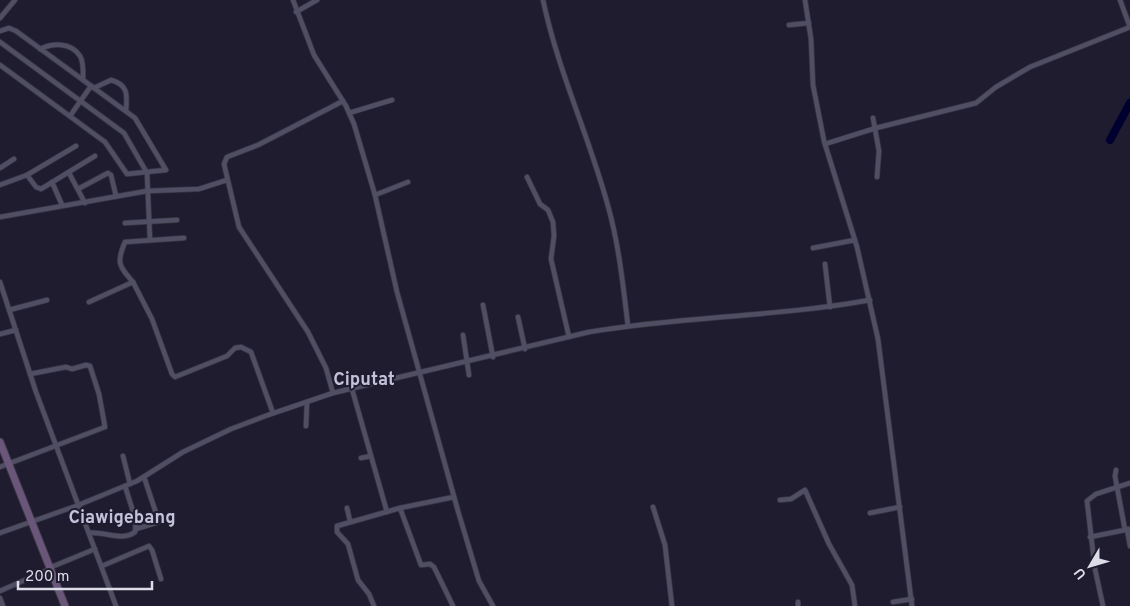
<svg xmlns="http://www.w3.org/2000/svg" width="1130" height="606" font-family="Overpass,sans-serif">
<style>
.lines{fill:none;stroke-linecap:round;stroke-linejoin:round}
.river{stroke:#000030;stroke-width:8}
.minor-casing{stroke:#373544;stroke-width:6}
.secondary-casing{stroke:#373544;stroke-width:9}
.minor{stroke:#4f4e62;stroke-width:4.5}
.secondary{stroke:#6a5678;stroke-width:7}
.labels{text-anchor:middle;dominant-baseline:central;stroke-width:4;stroke-linejoin:round;paint-order:stroke}
.quarter-label{font-size:18px;font-weight:bold;fill:#c3c2da;stroke:#1e1c2e}
</style>
<rect width="100%" height="100%" fill="#1e1c2e"/>
<g class="lines">
<path class="river" d="M 1110,140 L 1130,103"/>
<g class="minor-casing">
<g id="minor">
<path d="M 293,0 L 314,55 L 346,106 L 354,124 L 375,195 L 397,292 L 458,511 L 479,581 L 493,606"/>
<path d="M 543,0 C 558,71 589,136 608,206 C 619,245 623,285 628,326"/>
<path d="M 805,0 L 811,39 L 813,85 L 824,141 L 857,247 L 878,339 L 912,606"/>
<path d="M 1120,0 L 1130,27"/>
<path d="M 296,12 L 317,0"/>
<path d="M 0,18 L 15,0"/>
<path d="M 789,25 L 809,23"/>
<path d="M 0,31 L 9,28 L 16,31 L 135,118 L 166,170 L 127,174 L 105,142 L 0,65"/>
<path d="M 0,42 L 124,133 L 147,173 L 150,240"/>
<path d="M 40,49 C 53,43 71,42 80,56 C 84,62 83,73 83,80"/>
<path d="M 94,88 L 111,80 C 129,85 127,96 126,111"/>
<path d="M 349,113 L 392,100"/>
<path d="M 70,116 L 91,86"/>
<path d="M 873,118 L 879,151 L 877,177"/>
<path d="M 825,144 L 876,128 L 976,103 L 996,87 L 1030,67 L 1130,27"/>
<path d="M 0,168 L 14,159"/>
<path d="M 69,173 L 85,203"/>
<path d="M 27,175 L 36,187 L 41,189 L 95,156"/>
<path d="M 527,177 L 540,204 L 548,210 L 553,222 L 554,236 L 551,259 L 569,337"/>
<path d="M 52,182 L 62,205"/>
<path d="M 0,185 L 27,175 L 76,146"/>
<path d="M 78,189 L 108,173 L 111,175 L 116,196"/>
<path d="M 375,195 L 408,182"/>
<path d="M 0,217 L 147,191 L 199,189 L 227,180"/>
<path d="M 125,223 L 177,220"/>
<path d="M 813,248 L 855,240"/>
<path d="M 825,264 L 830,307"/>
<path d="M 0,282 L 36,392 L 116,606"/>
<path d="M 133,282 L 152,319 L 172,374 L 175,377 L 227,356 L 235,348 L 241,347 L 251,352 L 273,413"/>
<path d="M 89,302 L 133,282 C 119,266 116,263 125,242 L 184,238"/>
<path d="M 483,305 L 493,357"/>
<path d="M 9,310 L 47,300"/>
<path d="M 518,317 L 525,349"/>
<path d="M 0,334 L 16,330"/>
<path d="M 463,335 L 469,375"/>
<path d="M 352,389 L 387,512"/>
<path d="M 333,393 L 326,368 L 308,332 L 239,227 L 224,164 L 227,157 L 258,145 L 343,101"/>
<path d="M 306,426 L 307,402"/>
<path d="M 123,456 L 130,484"/>
<path d="M 361,458 L 371,456"/>
<path d="M 0,467 L 105,427 L 99,394 L 90,366 L 86,365 L 72,369 L 66,367 L 30,374"/>
<path d="M 1116,470 L 1115,476 L 1125,530"/>
<path d="M 780,500 L 791,499 L 805,490 L 829,544 L 852,585 L 855,606"/>
<path d="M 653,507 L 665,545 L 672,606"/>
<path d="M 347,508 L 350,521"/>
<path d="M 400,508 L 421,565 L 430,564 L 434,567 L 453,606"/>
<path d="M 870,513 L 900,507"/>
<path d="M 136,529 L 159,522 L 144,477"/>
<path d="M 1127,529 L 1130,546"/>
<path d="M 0,533 L 76,506 L 137,481 L 183,452 L 231,429 L 268,415 L 333,393 L 589,332 C 682,316 777,317 870,300"/>
<path d="M 89,533 C 104,531 122,542 135,532 L 136,521 L 125,486"/>
<path d="M 1090,537 L 1130,529"/>
<path d="M 102,566 L 149,546 L 152,550 L 161,579"/>
<path d="M 49,568 L 95,549"/>
<path d="M 0,591 L 50,569"/>
<path d="M 0,598 L 3,606"/>
<path d="M 798,602 L 798,606"/>
<path d="M 893,602 L 912,599"/>
<path d="M 374,606 L 369,594 L 358,580 L 348,544 L 337,532 L 337,526 L 400,508 L 454,497"/>
<path d="M 1103,606 L 1095,569 L 1087,501 L 1096,494 L 1130,483"/>
</g>
</g>
<g class="secondary-casing">
<path id="secondary" d="M 0,442 L 65,606"/>
</g>
<use href="#minor" class="minor"/>
<use href="#secondary" class="secondary"/>
</g>
<g class="labels">
<g class="quarter-label">
<text x="364" y="380">Ciputat</text>
<text x="122" y="518">Ciawigebang</text>
</g>
</g>
<g transform="translate(1090 566) rotate(232)" stroke="#1e1c2e" stroke-width="4" paint-order="stroke">
<path d="M0-4L9 19L0 12L-9 19Z" fill="#dddce9"/>
<text y="-8" font-size="14" font-weight="bold" text-anchor="middle" fill="#dddce9">U</text>
</g>
<path d="M18 581v8h134v-8" fill="none" stroke="#dddce9" stroke-width="2.5"/>
<text x="25" y="581" font-size="15" fill="#dddce9" stroke="#1e1c2e" stroke-width="4" paint-order="stroke">200 m</text>
</svg>
